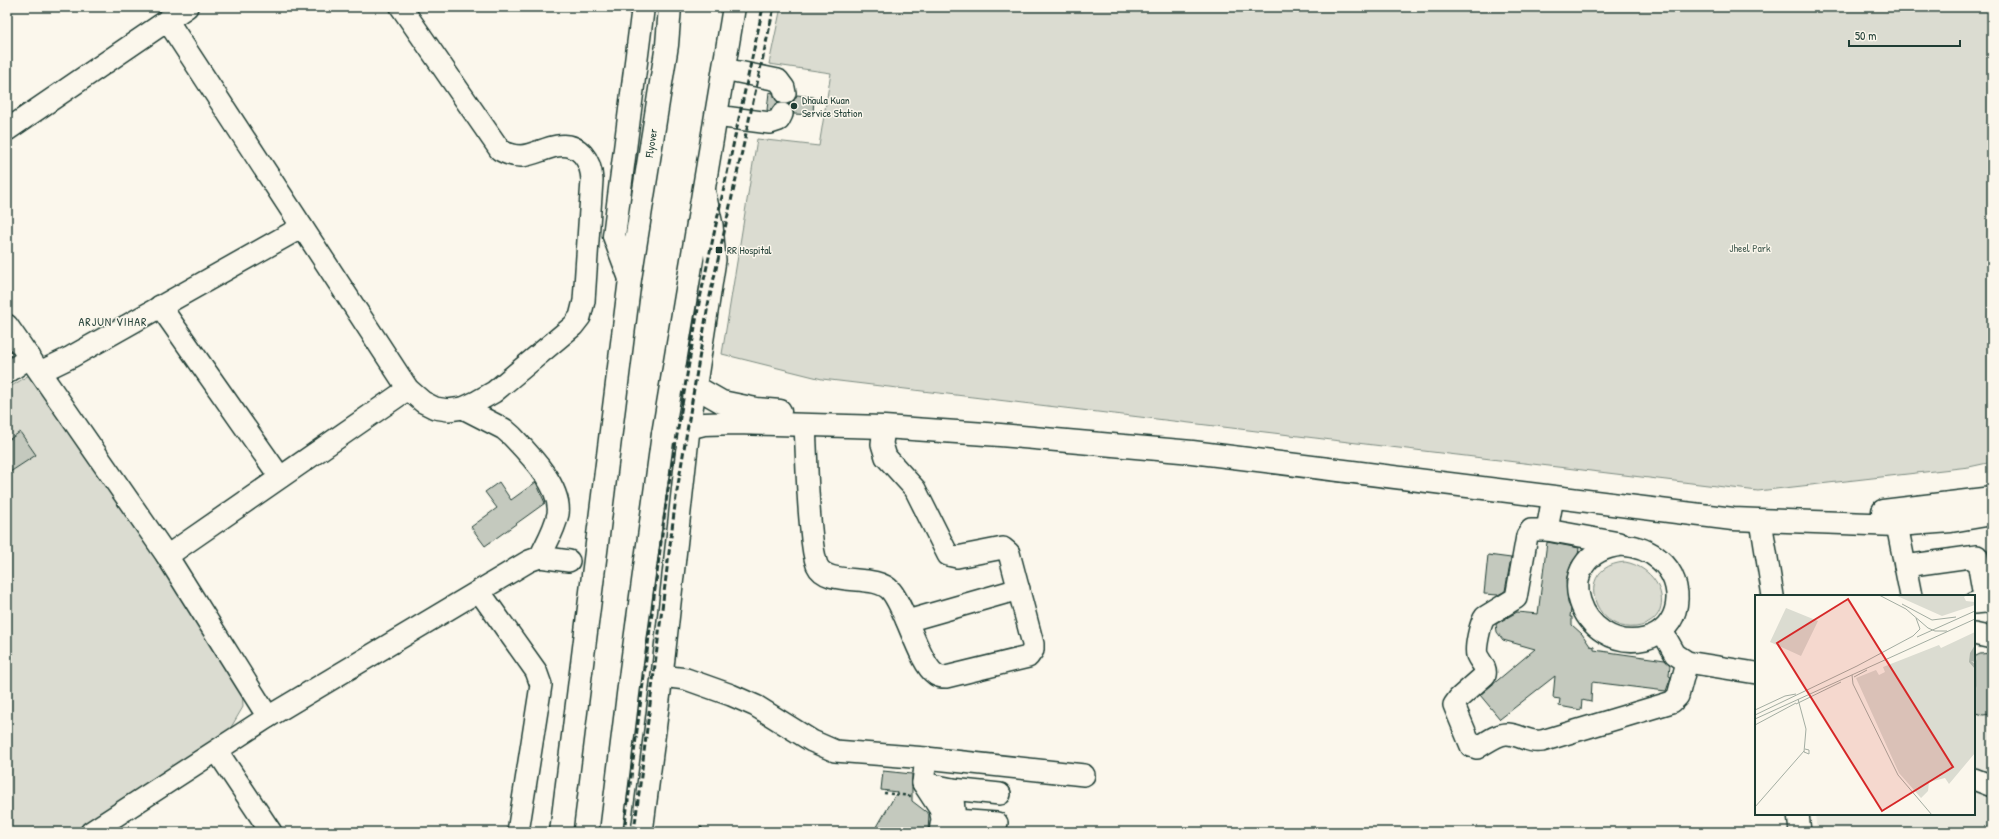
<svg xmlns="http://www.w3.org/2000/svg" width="1999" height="839" font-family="'Patrick Hand',sans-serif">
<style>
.built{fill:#eae9de}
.green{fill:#dbdcd1;stroke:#7d8c82}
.building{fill:#c4c9be;stroke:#1f3d34}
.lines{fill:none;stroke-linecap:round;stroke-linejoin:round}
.minor-casing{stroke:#1f3d34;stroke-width:24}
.major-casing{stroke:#1f3d34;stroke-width:25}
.highway-casing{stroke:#1f3d34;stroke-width:25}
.path{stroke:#1f3d34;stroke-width:2.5;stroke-dasharray:3 3;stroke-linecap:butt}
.minor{stroke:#fbf7ec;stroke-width:21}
.major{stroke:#fbf7ec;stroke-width:22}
.highway{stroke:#fbf7ec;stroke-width:22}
.rail{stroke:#1f3d34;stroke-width:3;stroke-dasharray:6 3;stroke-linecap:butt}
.poi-dot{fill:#1f3d34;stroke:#fbf7ec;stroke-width:1.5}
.labels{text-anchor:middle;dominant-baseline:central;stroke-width:3;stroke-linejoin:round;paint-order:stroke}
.poi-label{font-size:11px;fill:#1f3d34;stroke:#fbf7ec;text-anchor:start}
.street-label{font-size:11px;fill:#1f3d34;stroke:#fbf7ec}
.park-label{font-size:11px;fill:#455d53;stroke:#fbf7ec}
.neighbourhood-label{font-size:12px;letter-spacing:1px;fill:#1f3d34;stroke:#fbf7ec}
.inset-road{fill:none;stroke:#a3ada2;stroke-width:1}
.view{fill:#d62828;fill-opacity:0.15;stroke:#d62828;stroke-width:2}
.inset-edge{fill:none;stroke:#1f3d34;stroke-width:2}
</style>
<rect width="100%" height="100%" fill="#fbf7ec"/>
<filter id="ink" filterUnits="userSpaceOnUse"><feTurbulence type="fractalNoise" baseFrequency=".025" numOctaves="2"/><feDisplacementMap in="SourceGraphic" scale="8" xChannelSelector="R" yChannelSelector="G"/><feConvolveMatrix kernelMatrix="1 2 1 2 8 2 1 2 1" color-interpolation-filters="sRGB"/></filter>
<g filter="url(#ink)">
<path class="built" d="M 1974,683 L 1992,689 L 1992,832 L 1817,832 L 1815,814 L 1974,814 Z"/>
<g class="green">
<path d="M 781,7 L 1992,7 L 1992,462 L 1969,467 L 1758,491 L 822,379 L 722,354 L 757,139 L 819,146 L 831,73 L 769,64 Z"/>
<path d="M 29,375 L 242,682 L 243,707 L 230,729 L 76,832 L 7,832 L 7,389 Z"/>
<path d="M 1625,562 C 1665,569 1677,621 1636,627 C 1592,632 1573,566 1625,562 Z"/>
</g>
<g class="building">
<path d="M 769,92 L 773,93 L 779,103 L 769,111 L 767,110 Z"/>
<path d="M 797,95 L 814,97 L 813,115 L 794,114 L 792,108 L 789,104 L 793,102 Z"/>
<path d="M 20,432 L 36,455 L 7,474 L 7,441 Z"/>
<path d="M 499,482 L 511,500 L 536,482 L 545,503 L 485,546 L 471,527 L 497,508 L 485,492 Z"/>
<path d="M 1547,542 L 1579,548 L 1578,555 L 1572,562 L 1566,580 L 1568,603 L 1571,609 L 1570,617 L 1572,617 L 1572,625 L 1582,634 L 1590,646 L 1594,647 L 1594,650 L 1665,660 L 1670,665 L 1669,676 L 1671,677 L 1666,691 L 1592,682 L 1591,702 L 1582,700 L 1581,710 L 1559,706 L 1560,699 L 1553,698 L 1555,676 L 1500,719 L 1480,695 L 1535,649 L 1503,640 L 1497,632 L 1496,624 L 1517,612 L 1538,614 Z"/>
<path d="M 1488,555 L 1511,558 L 1505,591 L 1498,595 L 1484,594 Z"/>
<path d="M 1992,653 L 1992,714 L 1983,715 L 1974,712 L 1974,657 L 1980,654 Z"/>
<path d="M 883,771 L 912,774 L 912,801 L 929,814 L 928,832 L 874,832 L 897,792 L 881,790 Z"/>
</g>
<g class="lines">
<g class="minor-casing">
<g id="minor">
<path d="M 167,20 L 408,389 L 423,402 L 435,408 L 448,410 L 463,408 L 478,401 L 494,392 L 573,326 L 580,317 L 584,301 L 592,180 C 591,161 580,142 557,146 C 545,148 533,155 521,156 C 513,156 507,154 500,150 L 401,7"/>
<path d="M 724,69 L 778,80 L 784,88 L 785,93"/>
<path d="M 716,116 L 770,123 L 779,120 L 782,114"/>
<path d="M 7,130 L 187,7"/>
<path d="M 160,306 L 280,477"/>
<path d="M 7,325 L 167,556 L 268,717 L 91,832"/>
<path d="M 40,372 L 71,357 L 302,227"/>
<path d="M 7,373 L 30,357"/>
<path d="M 463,408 L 504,429 L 512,436 C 529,454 562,487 558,514 C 555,529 546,544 540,557"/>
<path d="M 805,426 C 807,460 807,495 811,529 C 812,541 813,554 817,565 C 827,588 875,572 891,591 C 906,609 919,663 935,674 C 938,677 942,677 946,677 L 1028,657 L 1033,650 L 1033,644 L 1009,553 L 1003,548 L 957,557 L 948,555 L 915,489 L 886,457 L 882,444 L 884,427"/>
<path d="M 1553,497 L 1547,530 L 1619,543"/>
<path d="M 1761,521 L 1773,596"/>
<path d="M 1897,525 L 1911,596"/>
<path d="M 1547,530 L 1531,530 L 1527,536 L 1516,598 L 1485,617 C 1480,623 1475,648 1477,655 C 1480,662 1487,667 1485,675 L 1459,698 L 1454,705 L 1471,746 L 1477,748 C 1486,743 1498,733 1508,734 C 1520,735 1529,743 1542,741 L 1672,702 L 1678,696 L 1687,662"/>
<path d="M 1621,545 C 1636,546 1649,550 1660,560 C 1687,583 1682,630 1645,639 C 1581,654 1544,555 1621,545 Z"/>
<path d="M 167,556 L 408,389"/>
<path d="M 1905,566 L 1977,556 L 1985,602 L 1974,603"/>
<path d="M 479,591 L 536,671 L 541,685 L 518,832"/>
<path d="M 907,621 L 1019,589"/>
<path d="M 1662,631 L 1675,654 L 1687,662 L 1756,673"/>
<path d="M 1974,634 L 1992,638"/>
<path d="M 662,676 L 686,679 L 731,695 L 756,706 L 812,741 L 835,751 L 926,758 L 1084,775"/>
<path d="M 268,717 L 529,561 L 540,557 L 569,561"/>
<path d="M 217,751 L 271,832"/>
<path d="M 926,758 L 923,783 L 940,809 L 942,819 L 940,832"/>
<path d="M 1974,779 L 1992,786"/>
<path d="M 923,783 L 952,789 L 1000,794"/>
<path d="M 952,789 L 955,820 L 997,823"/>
<path d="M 1798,814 L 1800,832"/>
<path d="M 642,832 L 662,676 L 689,429 L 715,260 L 712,225 L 704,189"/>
</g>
</g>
<g class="major-casing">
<g id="major">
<path d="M 673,374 L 722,402 L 756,409 L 780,411"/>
<path d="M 663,434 L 704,424 L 736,423 L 884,427 L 1000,435 L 1192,452 L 1733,519 L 1897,525 L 1951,521 L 1992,514"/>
<path d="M 1883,511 L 1992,498"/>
</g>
</g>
<g class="highway-casing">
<g id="highway">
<path d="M 629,276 L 614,236 L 643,7"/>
<path d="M 561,832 L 630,279 L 667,45 L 670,7"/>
<path d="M 611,832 L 631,670 L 663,434 L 734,7"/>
</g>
</g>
<g class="path">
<path d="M 884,793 L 911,796"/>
<path d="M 700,827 L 706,832"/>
</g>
<use href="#minor" class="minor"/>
<use href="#major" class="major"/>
<use href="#highway" class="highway"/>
<g class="rail">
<path d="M 624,832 L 667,495 L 699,303 L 763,7"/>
<path d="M 634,832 L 676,497 L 708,305 L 774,7"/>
</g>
</g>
</g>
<g class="poi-dot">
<circle cx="794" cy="106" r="4"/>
<rect x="715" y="246" width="8" height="8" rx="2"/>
</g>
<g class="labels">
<g class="poi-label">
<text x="802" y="100">Dhaula Kuan<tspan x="802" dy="13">Service Station</tspan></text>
<text x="727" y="250">RR Hospital</text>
</g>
<g class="street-label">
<text transform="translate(651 143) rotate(-81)">Flyover</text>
</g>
<g class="park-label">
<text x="1750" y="248">Jheel Park</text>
</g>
<g class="neighbourhood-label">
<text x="113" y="321">ARJUN VIHAR</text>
</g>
</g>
<g transform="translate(1755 595)">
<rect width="220" height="220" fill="#fbf7ec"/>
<path d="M 140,0 L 212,0 L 209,2 L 211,6 L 220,7 L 220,10 L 187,21 ZM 31,13 L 63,26 L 46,61 L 15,47 ZM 220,37 L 220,158 L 194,189 L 190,183 L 174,187 L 173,196 L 166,203 L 144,178 L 101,83 L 121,75 L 124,80 L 130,77 L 128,72 L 184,50 L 186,53 Z" fill="#dbdcd1"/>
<path d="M 220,50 L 220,67 L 216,66 L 220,69 L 220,74 L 214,67 L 215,58 Z" fill="#adb4aa"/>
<path class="inset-road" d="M 124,0 L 151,14 L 173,33 L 180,36 L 192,36M 147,9 L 177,25 L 201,22M 162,42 L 220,16M 97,80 L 98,89 L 143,180 L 177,220M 99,82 L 112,75M 43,104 L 51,134 L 49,157 L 54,159 L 54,155 L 50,154M 41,109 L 86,87M 0,115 L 30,101 L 41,99M 0,120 L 102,71 L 158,41 L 165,34 L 161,23M 0,124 L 220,24M 0,130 L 41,108M 0,212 L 49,156"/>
<path class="view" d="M 93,4 L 198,172 L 127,216 L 22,48 Z"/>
<rect width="220" height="220" class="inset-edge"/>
</g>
<rect width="1999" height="839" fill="none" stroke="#fbf7ec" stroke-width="24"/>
<rect x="12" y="12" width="1975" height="815" fill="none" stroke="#1f3d34" stroke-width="1.5" filter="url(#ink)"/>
<path d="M1849 40v6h111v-6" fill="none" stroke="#1f3d34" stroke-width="2"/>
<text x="1855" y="40" font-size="12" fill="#1f3d34" stroke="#fbf7ec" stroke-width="3" paint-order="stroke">50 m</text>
</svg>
